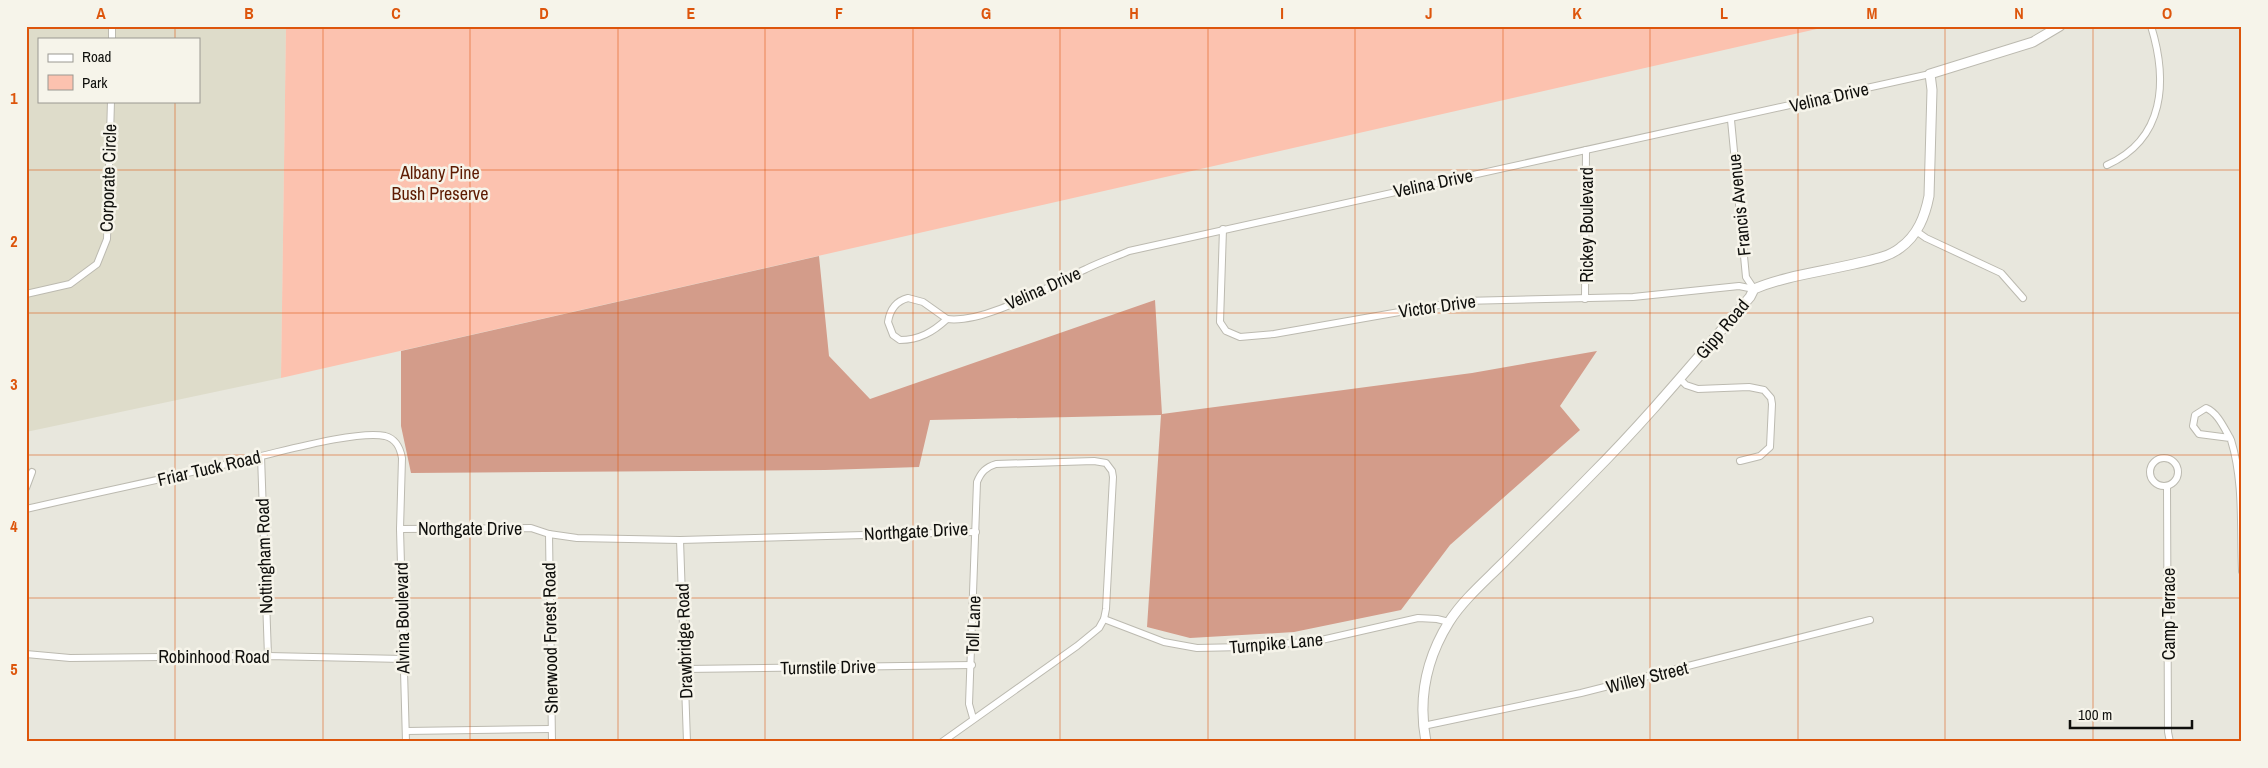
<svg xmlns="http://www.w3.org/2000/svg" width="2268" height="768" font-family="'Archivo Narrow',sans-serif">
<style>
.built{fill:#dedcca;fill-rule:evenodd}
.green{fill:#fcc2af}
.forest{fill:#d39c8a}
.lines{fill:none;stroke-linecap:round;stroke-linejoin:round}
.street-casing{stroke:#bcbab0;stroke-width:8}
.secondary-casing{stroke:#bcbab0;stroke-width:11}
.street{stroke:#fff;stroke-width:6}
.secondary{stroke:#fff;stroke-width:9}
.grid{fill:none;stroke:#dd550c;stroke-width:1;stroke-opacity:0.55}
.labels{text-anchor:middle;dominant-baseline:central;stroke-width:5;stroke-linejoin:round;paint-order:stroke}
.street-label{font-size:18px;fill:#0f0f0c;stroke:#f6f4ea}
.park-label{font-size:18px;fill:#5d1b02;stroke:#f6f4ea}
.neatline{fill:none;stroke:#dd550c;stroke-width:2}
.grid-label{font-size:16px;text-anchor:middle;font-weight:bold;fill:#dd550c}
</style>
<rect width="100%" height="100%" fill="#e8e7dd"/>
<path class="built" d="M 26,26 L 286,26 L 281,378 L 26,432 ZM 39,39 L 199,39 L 199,101 L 39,101 Z"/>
<path class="green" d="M 286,26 L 1830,26 L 281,378 Z"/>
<path class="forest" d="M 819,256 L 829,356 L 870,399 L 1155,300 L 1162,414 L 1472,373 L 1597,351 L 1560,406 L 1580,430 L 1450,545 L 1401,610 L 1294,632 L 1190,638 L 1147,627 L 1161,415 L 930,420 L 919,467 L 825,470 L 411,473 L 401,426 L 401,351 Z"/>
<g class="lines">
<g class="street-casing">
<g id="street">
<path d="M 112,39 L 112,26"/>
<path d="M 1731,120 L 1746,277 L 1754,289"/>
<path d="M 2107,165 C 2165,139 2168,81 2151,26"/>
<path d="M 1223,229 L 1220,322 L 1226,331 L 1240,337 L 1274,334 L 1462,301 L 1633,297 L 1739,286 L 1754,289"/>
<path d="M 1916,231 L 1926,238 L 2001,273 L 2023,298"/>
<path d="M 26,294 L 70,284 L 97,264 L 107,239 L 111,101"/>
<path d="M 908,298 L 923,302 L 947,319 C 933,332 919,340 900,340 L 893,335 L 888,322 C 890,309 896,301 908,298 Z"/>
<path d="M 1585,299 L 1586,150"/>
<path d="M 947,319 C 985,324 1050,285 1086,269 C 1100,262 1115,257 1129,251 L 1930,74"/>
<path d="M 1679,378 L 1686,385 L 1698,389 L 1749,387 L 1764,390 L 1771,398 L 1772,404 L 1770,447 L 1760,456 L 1740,461"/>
<path d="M 2230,438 L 2199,434 L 2193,426 L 2195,415 L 2206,408 C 2218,413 2224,428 2230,438 L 2231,440 C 2244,482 2240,528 2242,571"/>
<path d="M 261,456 L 268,656"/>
<circle cx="2164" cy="472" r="14"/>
<path d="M 2167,487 L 2168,732 L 2170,742"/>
<path d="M 26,488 L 32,472"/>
<path d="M 26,509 C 104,491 183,475 261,456 C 287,450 360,430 385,436 C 396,439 400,447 402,458 L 400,529 L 406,742"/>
<path d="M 400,529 L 531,528 L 549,534 L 577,538 L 680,540 L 976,532"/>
<path d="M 549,534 L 552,742"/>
<path d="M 680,540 L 687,742"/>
<path d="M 1104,619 L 1164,642 L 1197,648 L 1244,647 L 1317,641 L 1418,618 L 1437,619 L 1449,622"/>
<path d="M 26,654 L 70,658 L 268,656 L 403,659"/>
<path d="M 685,669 L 972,665"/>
<path d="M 1423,726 L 1581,693 L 1870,620"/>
<path d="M 406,731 L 551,729"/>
<path d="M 942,742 L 1077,646 L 1099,628 L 1104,619 L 1106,609 L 1113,477 L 1112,471 L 1106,463 L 1094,461 L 996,464 C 986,467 981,472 977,482 L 969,704 L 973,718"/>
</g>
</g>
<g class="secondary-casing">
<path id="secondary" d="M 1426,742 C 1418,700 1426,659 1449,622 C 1463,600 1484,582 1503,563 C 1532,534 1562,505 1591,475 C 1647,419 1698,357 1750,297 L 1754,289 C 1785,276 1820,272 1854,264 C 1870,260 1887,258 1900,248 C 1918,235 1925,216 1929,196 L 1932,90 L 1930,74 L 2033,42 L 2060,26"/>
</g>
<use href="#street" class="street"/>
<use href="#secondary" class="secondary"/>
</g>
<path class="grid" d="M 175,26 L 175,39M 323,26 L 323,742M 470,26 L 470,742M 618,26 L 618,742M 765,26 L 765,742M 913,26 L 913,742M 1060,26 L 1060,742M 1208,26 L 1208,742M 1355,26 L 1355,742M 1503,26 L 1503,742M 1650,26 L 1650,742M 1798,26 L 1798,742M 1945,26 L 1945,742M 2093,26 L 2093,742M 175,101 L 175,742M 26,170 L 2242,170M 26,313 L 2242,313M 26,455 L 2242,455M 26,598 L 2242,598"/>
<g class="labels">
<g class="street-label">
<text transform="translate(1829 97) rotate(-13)">Velina Drive</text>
<text transform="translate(108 178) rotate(-88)">Corporate Circle</text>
<text transform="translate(1433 183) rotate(-12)">Velina Drive</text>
<text transform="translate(1739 205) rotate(-96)">Francis Avenue</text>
<text transform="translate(1586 225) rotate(-90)">Rickey Boulevard</text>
<text transform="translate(1043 288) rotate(-24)">Velina Drive</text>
<text transform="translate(1437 306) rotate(-8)">Victor Drive</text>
<text transform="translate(1722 329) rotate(-50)">Gipp Road</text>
<text transform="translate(209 468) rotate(-13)">Friar Tuck Road</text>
<text x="470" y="528">Northgate Drive</text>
<text transform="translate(916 531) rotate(-3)">Northgate Drive</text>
<text transform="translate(264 556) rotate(-92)">Nottingham Road</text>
<text transform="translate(2168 614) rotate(-90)">Camp Terrace</text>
<text transform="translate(402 618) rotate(-91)">Alvina Boulevard</text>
<text transform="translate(973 625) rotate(-88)">Toll Lane</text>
<text transform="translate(550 638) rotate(-91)">Sherwood Forest Road</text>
<text transform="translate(684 641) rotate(-92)">Drawbridge Road</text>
<text transform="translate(1276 643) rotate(-5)">Turnpike Lane</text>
<text x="214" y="656">Robinhood Road</text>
<text transform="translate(828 667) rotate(-1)">Turnstile Drive</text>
<text transform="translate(1647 677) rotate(-14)">Willey Street</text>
</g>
<g class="park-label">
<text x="440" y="172">Albany Pine<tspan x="440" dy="21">Bush Preserve</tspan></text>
</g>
</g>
<rect width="2268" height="768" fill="none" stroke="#f6f4ea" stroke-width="55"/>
<rect x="38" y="38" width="162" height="65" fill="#f6f4ea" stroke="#9a9891"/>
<rect x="48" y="54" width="25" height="8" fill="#ffffff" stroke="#9a9891"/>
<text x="82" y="62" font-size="15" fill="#0f0f0c">Road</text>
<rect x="48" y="75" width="25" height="15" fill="#fcc2af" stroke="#9a9891"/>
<text x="82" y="88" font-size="15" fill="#0f0f0c">Park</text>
<path d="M2070 720v8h122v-8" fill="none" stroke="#0f0f0c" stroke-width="2.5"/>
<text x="2078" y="720" font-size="15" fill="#0f0f0c" stroke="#f6f4ea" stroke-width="4" paint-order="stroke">100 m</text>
<rect x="28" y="28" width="2212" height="712" class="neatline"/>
<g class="grid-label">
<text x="101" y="19">A</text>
<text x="249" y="19">B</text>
<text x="396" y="19">C</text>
<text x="544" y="19">D</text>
<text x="691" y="19">E</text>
<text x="839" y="19">F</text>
<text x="986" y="19">G</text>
<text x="1134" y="19">H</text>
<text x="1282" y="19">I</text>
<text x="1429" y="19">J</text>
<text x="1577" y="19">K</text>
<text x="1724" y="19">L</text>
<text x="1872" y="19">M</text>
<text x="2019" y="19">N</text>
<text x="2167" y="19">O</text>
<text x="14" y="104">1</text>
<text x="14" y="247">2</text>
<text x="14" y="390">3</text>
<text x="14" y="532">4</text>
<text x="14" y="675">5</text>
</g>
</svg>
